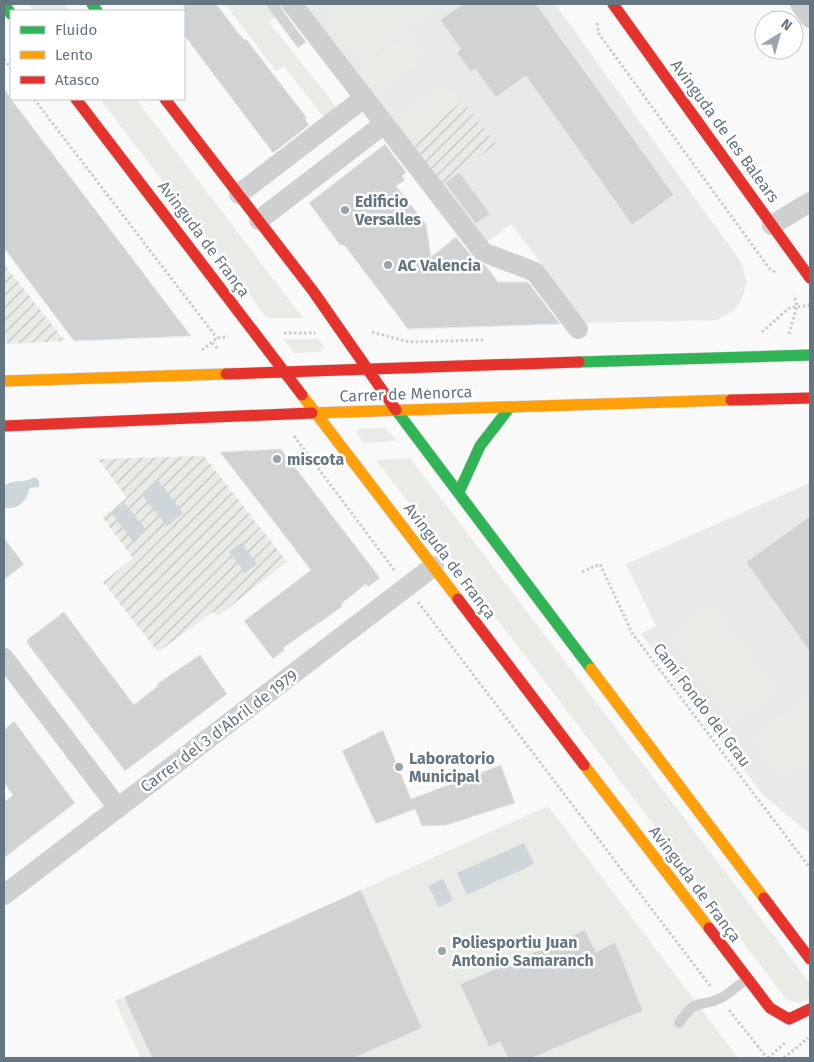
<svg xmlns="http://www.w3.org/2000/svg" width="814" height="1062" font-family="'Fira Sans',sans-serif">
<style>
.built{fill:#e8e9e9}
.grass{fill:#e8ebe6}
.garden{fill:url(#garden-furrows)}
.water{fill:#ced6d9}
.building{fill:#d0d2d3;stroke:#e8e8e8}
.lines{fill:none;stroke-linecap:round;stroke-linejoin:round}
.fast-casing{stroke:#d5d6d7;stroke-width:12}
.slow-casing{stroke:#d5d6d7;stroke-width:12}
.jam-casing{stroke:#d5d6d7;stroke-width:12}
.path{stroke:#cbcccd;stroke-width:3;stroke-dasharray:2.5 2.5;stroke-linecap:butt}
.lane{stroke:#cecfd0;stroke-width:10}
.street{stroke:#cecfd0;stroke-width:20}
.fast{stroke:#30b455;stroke-width:11}
.slow{stroke:#ff9f0a;stroke-width:11}
.jam{stroke:#e5322d;stroke-width:11}
.poi-dot{fill:#99a4ac;stroke:#fff;stroke-width:2}
.labels{text-anchor:middle;dominant-baseline:central;stroke-width:5;stroke-linejoin:round;paint-order:stroke}
.street-label{font-size:16px;fill:#657683;stroke:#fff}
.poi-label{font-size:16px;font-weight:bold;fill:#657683;stroke:#fff;text-anchor:start}
</style>
<defs>
<pattern id="garden-furrows" width="10" height="10" patternUnits="userSpaceOnUse" patternTransform="scale(1.25)"><rect width="10" height="10" fill="#e8ebe6"/><path d="M-1 1l2-2M0 10L10 0M9 11l2-2" fill="none" stroke="#c0c3c0"/></pattern>
</defs>
<rect width="100%" height="100%" fill="#f9f9f9"/>
<g class="built">
<path d="M 302,4 L 555,4 L 741,262 L 747,283 L 740,303 L 733,311 L 717,320 L 586,323 L 511,224 L 486,243 Z"/>
<path d="M 810,483 L 810,834 L 763,795 L 641,634 L 656,626 L 626,564 Z"/>
</g>
<g class="grass">
<path d="M 28,4 L 64,4 L 70,11 L 34,11 Z"/>
<path d="M 225,4 L 283,4 L 287,9 L 269,22 L 338,109 L 325,119 L 284,66 L 276,71 Z"/>
<path d="M 342,4 L 440,4 L 361,64 L 324,17 Z"/>
<path d="M 409,33 L 419,45 L 419,62 L 374,98 L 355,74 Z"/>
<path d="M 439,87 L 450,89 L 463,101 L 409,143 L 392,121 Z"/>
<path d="M 100,99 L 136,99 L 303,318 L 267,318 Z"/>
<path d="M 283,339 L 319,339 L 324,348 L 321,352 L 295,353 Z"/>
<path d="M 385,428 L 397,441 L 363,443 L 356,432 L 359,429 Z"/>
<path d="M 410,458 L 809,982 L 810,992 L 807,1001 L 797,1003 L 787,1000 L 376,460 Z"/>
<path d="M 712,603 L 777,692 L 732,724 L 668,635 Z"/>
<path d="M 810,695 L 810,760 L 782,780 L 751,737 Z"/>
<path d="M 548,806 L 738,1058 L 141,1058 L 115,1001 Z"/>
</g>
<g class="garden">
<path d="M 463,101 L 496,144 L 442,186 L 409,143 Z"/>
<path d="M 4,264 L 65,341 L 8,344 L 4,338 Z"/>
<path d="M 204,456 L 287,562 L 218,616 L 213,612 L 158,652 L 103,582 L 133,558 L 102,517 L 127,498 L 98,459 Z"/>
</g>
<g class="water">
<path d="M 35,477 L 39,481 L 39,487 L 30,488 C 26,502 18,510 4,508 L 4,486 C 14,478 25,484 35,477 Z"/>
<path d="M 158,480 L 183,513 L 167,526 L 141,494 Z"/>
<path d="M 125,503 L 146,530 L 133,541 L 112,514 Z"/>
<path d="M 241,543 L 257,564 L 245,573 L 229,552 Z"/>
<path d="M 524,843 L 534,864 L 467,895 L 457,873 Z"/>
<path d="M 443,879 L 453,900 L 439,907 L 428,886 Z"/>
</g>
<g class="building">
<path d="M 184,4 L 216,4 L 244,40 L 246,39 L 307,118 L 305,119 L 309,125 L 273,153 L 184,35 Z"/>
<path d="M 265,4 L 280,4 L 283,11 L 306,42 L 298,48 Z"/>
<path d="M 463,4 L 536,4 L 674,195 L 632,225 L 526,76 L 496,97 L 475,69 L 471,72 L 457,53 L 461,49 L 440,20 Z"/>
<path d="M 4,88 L 11,99 L 191,336 L 74,341 L 4,248 Z"/>
<path d="M 385,144 L 406,172 L 402,176 L 405,180 L 396,186 L 426,224 L 431,257 L 456,237 L 474,259 L 486,266 L 498,282 L 528,282 L 560,324 L 408,329 L 345,246 L 340,245 L 309,203 Z"/>
<path d="M 459,172 L 490,213 L 476,224 L 445,183 Z"/>
<path d="M 281,449 L 380,578 L 368,587 L 366,584 L 341,604 L 343,606 L 283,648 L 285,650 L 273,659 L 244,621 L 311,570 L 220,452 Z"/>
<path d="M 810,516 L 810,652 L 746,562 Z"/>
<path d="M 4,538 L 24,564 L 4,580 Z"/>
<path d="M 64,612 L 134,705 L 158,686 L 157,684 L 200,655 L 227,694 L 125,771 L 27,643 L 28,639 Z"/>
<path d="M 14,721 L 75,803 L 4,858 L 4,802 L 13,795 L 4,783 L 4,730 Z"/>
<path d="M 383,730 L 411,799 L 501,765 L 515,803 L 447,825 L 422,826 L 415,809 L 376,824 L 342,751 Z"/>
<path d="M 361,890 L 422,1028 L 354,1058 L 152,1058 L 124,997 Z"/>
<path d="M 585,930 L 596,952 L 615,942 L 643,1011 L 532,1058 L 508,1058 L 500,1042 L 489,1047 L 460,984 Z"/>
</g>
<g class="lines">
<g class="fast-casing">
<g id="fast">
<path d="M 4,4 L 11,14"/>
<path d="M 92,4 L 97,11"/>
<path d="M 579,362 L 810,355"/>
<path d="M 396,410 L 591,669"/>
<path d="M 459,492 L 480,446 L 510,407"/>
</g>
</g>
<g class="slow-casing">
<g id="slow">
<path d="M 4,381 L 226,374"/>
<path d="M 302,395 L 458,599"/>
<path d="M 312,413 L 731,400"/>
<path d="M 591,669 L 764,898"/>
<path d="M 584,765 L 709,928"/>
</g>
</g>
<g class="jam-casing">
<g id="jam">
<path d="M 613,4 L 810,278"/>
<path d="M 76,99 L 302,395"/>
<path d="M 165,99 L 313,291 L 396,410"/>
<path d="M 226,374 L 579,362"/>
<path d="M 731,400 L 810,398"/>
<path d="M 4,426 L 312,413"/>
<path d="M 458,599 L 584,765"/>
<path d="M 764,898 L 810,959"/>
<path d="M 709,928 L 770,1008 L 789,1019 L 810,1009"/>
</g>
</g>
<g class="path">
<path d="M 597,23 L 599,34 L 769,268 L 776,273"/>
<path d="M 4,59 L 11,69"/>
<path d="M 34,99 L 217,338"/>
<path d="M 372,332 L 409,342 L 484,340"/>
<path d="M 762,332 L 789,308 L 810,305"/>
<path d="M 284,333 L 315,333"/>
<path d="M 789,334 L 797,306 L 794,295"/>
<path d="M 212,343 L 219,350"/>
<path d="M 202,350 L 217,338 L 228,337"/>
<path d="M 294,436 L 395,571"/>
<path d="M 582,572 L 600,564 L 632,633 L 810,868"/>
<path d="M 418,602 L 711,987"/>
<path d="M 729,1010 L 767,1058"/>
<path d="M 768,1058 L 786,1042"/>
<path d="M 784,1058 L 808,1038"/>
</g>
<path class="lane" d="M 679,1023 C 697,996 698,1009 721,998 C 730,993 738,985 747,979"/>
<g class="street">
<path d="M 292,4 L 483,252 L 535,272 L 578,329"/>
<path d="M 800,4 L 810,18"/>
<path d="M 239,194 L 364,98"/>
<path d="M 259,220 L 384,124"/>
<path d="M 772,225 L 810,202"/>
<path d="M 4,658 L 118,808"/>
<path d="M 4,895 L 434,566"/>
</g>
<use href="#fast" class="fast"/>
<use href="#slow" class="slow"/>
<use href="#jam" class="jam"/>
</g>
<g class="poi-dot">
<circle cx="345" cy="210" r="5"/>
<circle cx="388" cy="265" r="5"/>
<circle cx="277" cy="459" r="5"/>
<circle cx="399" cy="767" r="5"/>
<circle cx="442" cy="951" r="5"/>
</g>
<g class="labels">
<g class="street-label">
<text transform="translate(725 131) rotate(54)">Avinguda de les Balears</text>
<text transform="translate(204 239) rotate(53)">Avinguda de França</text>
<text transform="translate(406 394) rotate(-2)">Carrer de Menorca</text>
<text transform="translate(450 561) rotate(53)">Avinguda de França</text>
<text transform="translate(702 705) rotate(53)">Camí Fondo del Grau</text>
<text transform="translate(219 731) rotate(-37)">Carrer del 3 d'Abril de 1979</text>
<text transform="translate(695 884) rotate(53)">Avinguda de França</text>
</g>
<g class="poi-label">
<text x="355" y="201">Edificio<tspan x="355" dy="18">Versalles</tspan></text>
<text x="398" y="265">AC Valencia</text>
<text x="287" y="459">miscota</text>
<text x="409" y="758">Laboratorio<tspan x="409" dy="18">Municipal</tspan></text>
<text x="452" y="942">Poliesportiu Juan<tspan x="452" dy="18">Antonio Samaranch</tspan></text>
</g>
</g>
<rect width="814" height="1062" fill="none" stroke="#657683" stroke-width="10"/>
<rect x="10" y="10" width="175" height="90" fill="#ffffff" stroke="#c1c8cd"/>
<rect x="20" y="26" width="25" height="8" fill="#30b455" stroke="#c1c8cd"/>
<text x="55" y="35" font-size="15" fill="#657683">Fluido</text>
<rect x="20" y="51" width="25" height="8" fill="#ff9f0a" stroke="#c1c8cd"/>
<text x="55" y="60" font-size="15" fill="#657683">Lento</text>
<rect x="20" y="76" width="25" height="8" fill="#e5322d" stroke="#c1c8cd"/>
<text x="55" y="85" font-size="15" fill="#657683">Atasco</text>
<g transform="translate(779 35) rotate(37)"><circle r="24" fill="#ffffff" stroke="#c1c8cd"/>
<path d="M0-4L9 19L0 12L-9 19Z" fill="#99a4ac"/>
<text y="-8" font-size="14" font-weight="bold" text-anchor="middle" fill="#657683">N</text>
</g>
</svg>
